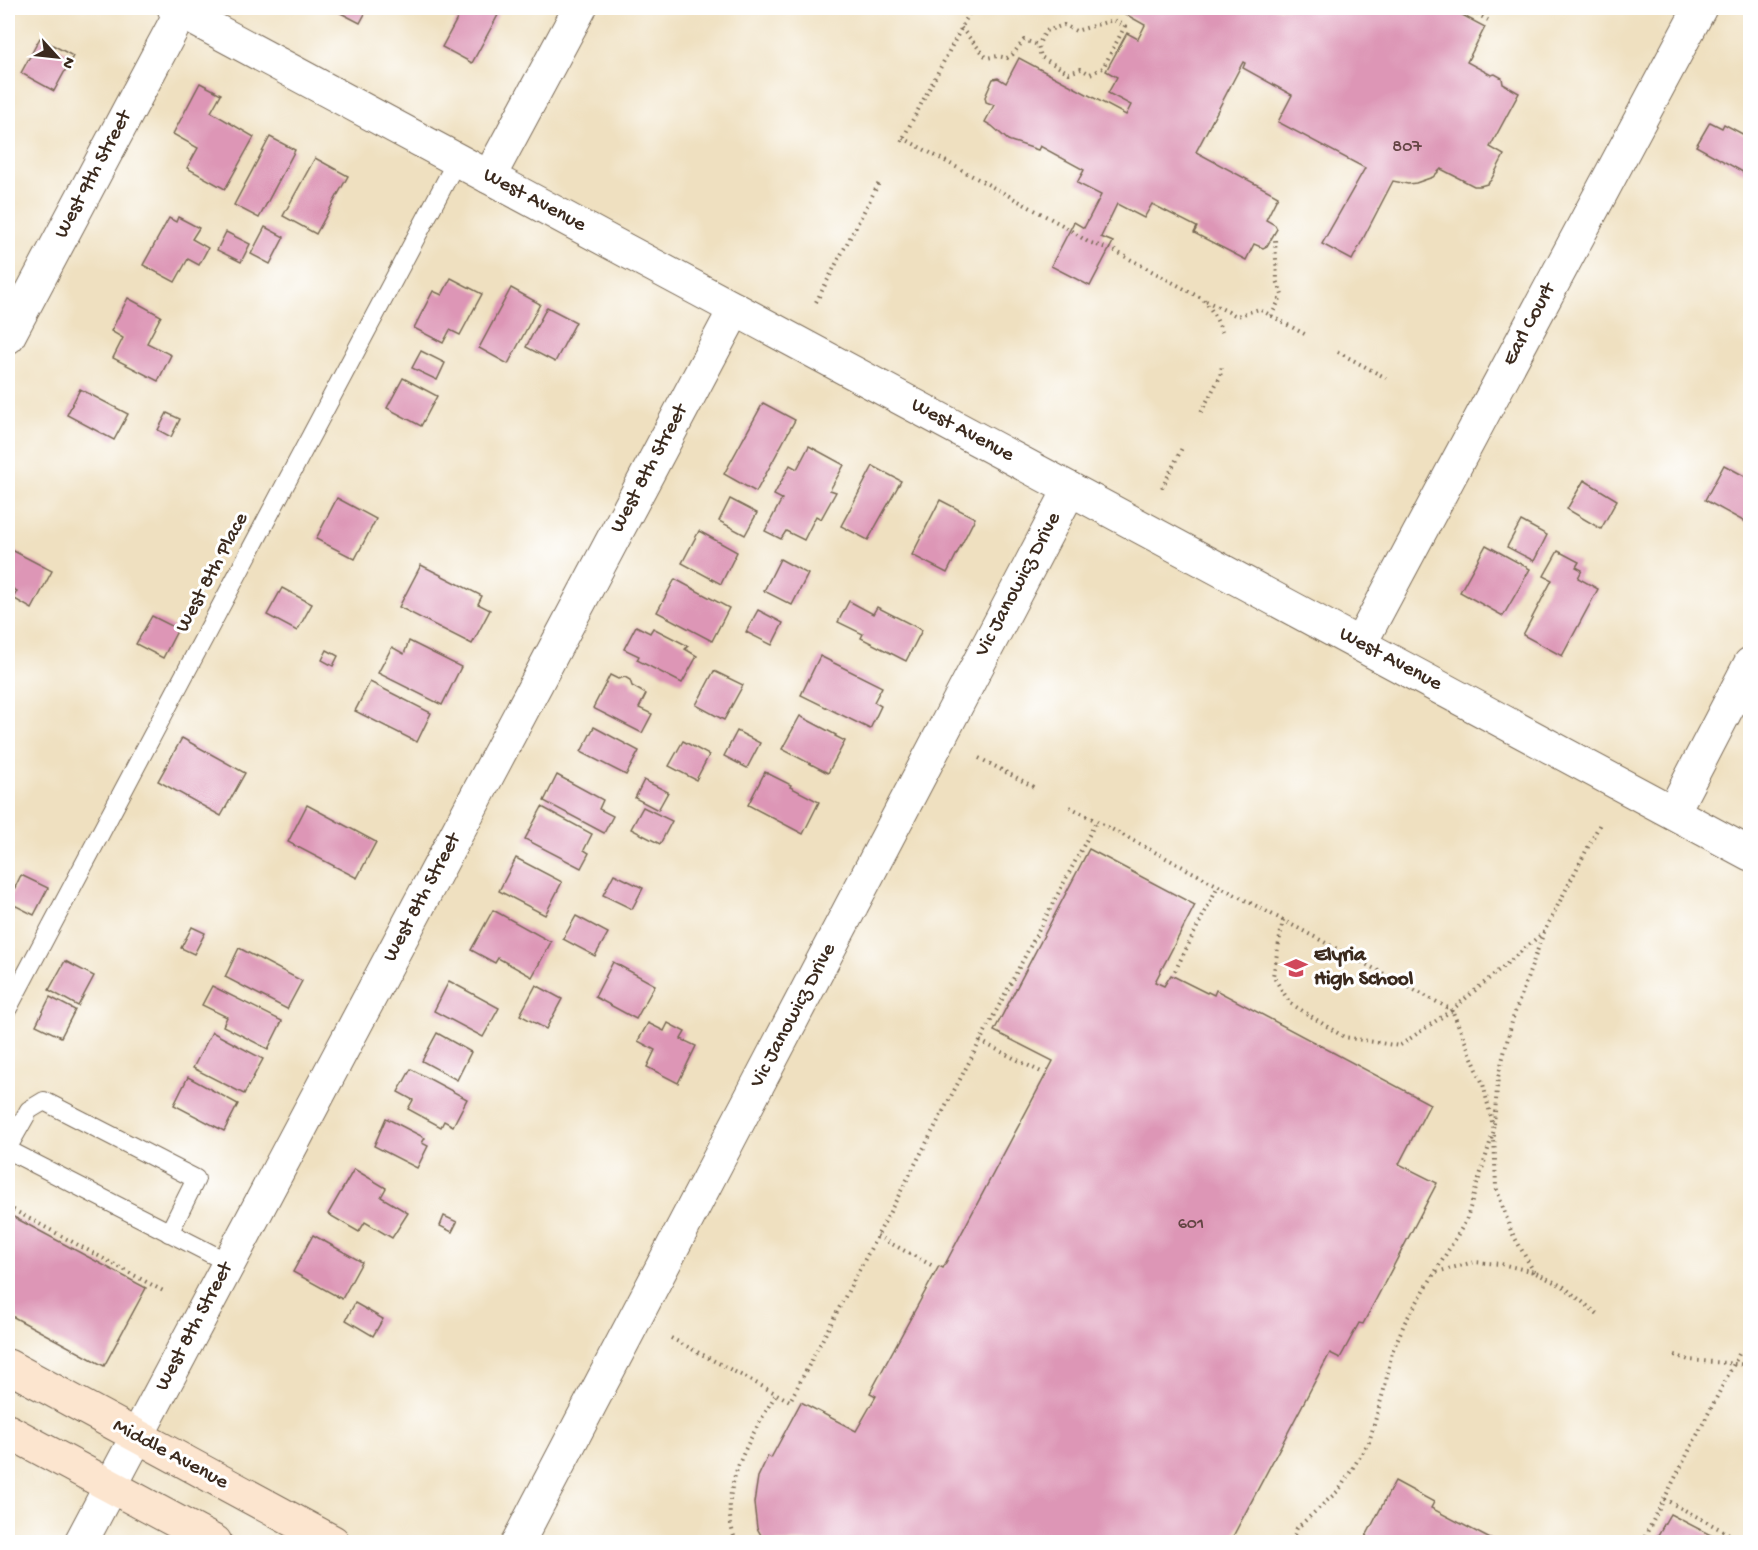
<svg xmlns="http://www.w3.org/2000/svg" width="1758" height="1550" font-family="'Gochi Hand',sans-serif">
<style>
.building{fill:#dd96b6}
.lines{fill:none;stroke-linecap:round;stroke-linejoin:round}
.lane-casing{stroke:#7a6a57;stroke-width:20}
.street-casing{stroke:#7a6a57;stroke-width:35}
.secondary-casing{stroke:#7a6a57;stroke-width:35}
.path{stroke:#7a6a57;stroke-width:4;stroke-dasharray:1.5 4.5;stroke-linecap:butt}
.lane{stroke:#fff;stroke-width:18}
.street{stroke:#fff;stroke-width:33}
.secondary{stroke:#fce5cf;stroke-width:33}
.labels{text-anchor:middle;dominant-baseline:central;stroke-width:6;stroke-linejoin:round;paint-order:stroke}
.number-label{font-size:18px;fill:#644544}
.street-label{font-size:21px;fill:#3b2a1e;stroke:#fff}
.poi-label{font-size:21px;font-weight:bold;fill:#3b2a1e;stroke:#fff;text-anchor:start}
</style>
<rect width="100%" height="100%" fill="#fff"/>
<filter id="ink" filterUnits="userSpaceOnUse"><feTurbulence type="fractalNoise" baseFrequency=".0167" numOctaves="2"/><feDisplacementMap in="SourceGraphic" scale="12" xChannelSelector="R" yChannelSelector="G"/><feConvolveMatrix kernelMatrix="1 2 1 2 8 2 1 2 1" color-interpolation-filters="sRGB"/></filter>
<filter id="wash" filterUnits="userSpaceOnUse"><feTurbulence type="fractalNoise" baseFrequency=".008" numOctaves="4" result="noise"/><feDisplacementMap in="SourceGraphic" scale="24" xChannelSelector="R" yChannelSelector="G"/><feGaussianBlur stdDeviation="1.35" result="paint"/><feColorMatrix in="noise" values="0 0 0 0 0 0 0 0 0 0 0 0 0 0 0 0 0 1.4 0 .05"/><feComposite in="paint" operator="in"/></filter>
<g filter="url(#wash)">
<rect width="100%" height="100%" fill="#efe0c0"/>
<g id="blocks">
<g class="building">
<path d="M 331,8 L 368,8 L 360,23 Z"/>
<path d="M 463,8 L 484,8 L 498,15 L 472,63 L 442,47 Z"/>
<path d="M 1067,8 L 1099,8 L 1096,13 L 1077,12 Z"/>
<path d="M 1120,8 L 1449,8 L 1485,27 L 1467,62 L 1491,75 L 1495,74 L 1502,78 L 1503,84 L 1519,93 L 1490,147 L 1504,155 L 1491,180 L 1487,184 L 1480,186 L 1474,186 L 1441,169 L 1433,177 L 1416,183 L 1408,184 L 1393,181 L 1352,260 L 1322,244 L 1365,168 L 1278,122 L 1292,95 L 1243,68 L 1245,63 L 1243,62 L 1196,152 L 1278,196 L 1266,220 L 1275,225 L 1277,229 L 1267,246 L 1263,248 L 1254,244 L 1246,260 L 1194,233 L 1197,227 L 1152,204 L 1144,218 L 1117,204 L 1101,237 L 1113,242 L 1090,286 L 1051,266 L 1074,222 L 1084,228 L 1101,195 L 1077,183 L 1084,170 L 1040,146 L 1038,150 L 1008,140 L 992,126 L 985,122 L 994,105 L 986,102 L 985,97 L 993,79 L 998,78 L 1006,83 L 1019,58 L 1126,115 L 1131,105 L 1108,93 L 1117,77 L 1106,71 L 1127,33 L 1138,39 L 1145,25 L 1118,10 Z"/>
<path d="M 40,38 L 73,56 L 54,91 L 21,73 Z"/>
<path d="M 200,83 L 221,94 L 211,112 L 254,137 L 225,189 L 187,168 L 198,148 L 173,134 Z"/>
<path d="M 1710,122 L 1722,128 L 1724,124 L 1750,138 L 1750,176 L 1696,146 Z"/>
<path d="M 270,137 L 295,150 L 259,218 L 234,205 Z"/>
<path d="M 315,158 L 348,176 L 316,234 L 283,216 Z"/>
<path d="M 178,217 L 199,228 L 192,239 L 208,248 L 199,265 L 188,259 L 175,282 L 143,265 L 169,218 L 176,222 Z"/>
<path d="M 265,227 L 284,237 L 270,264 L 251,254 Z"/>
<path d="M 226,232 L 250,244 L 241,262 L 217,250 Z"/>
<path d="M 451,278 L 482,294 L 460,335 L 450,330 L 443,343 L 414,328 L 433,291 L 442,295 Z"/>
<path d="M 511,288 L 540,304 L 508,364 L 479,348 Z"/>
<path d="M 128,298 L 161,316 L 147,343 L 171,355 L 158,381 L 113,358 L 123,338 L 111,331 Z"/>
<path d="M 547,307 L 576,322 L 555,362 L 526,347 Z"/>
<path d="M 421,351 L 445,363 L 437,380 L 412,368 Z"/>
<path d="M 403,378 L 437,396 L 421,426 L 387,408 Z"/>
<path d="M 80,389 L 128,414 L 114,440 L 67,415 Z"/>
<path d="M 763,403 L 795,420 L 756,492 L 724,474 Z"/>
<path d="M 167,413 L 180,419 L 171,437 L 158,430 Z"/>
<path d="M 809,446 L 844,465 L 830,490 L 836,492 L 821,519 L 816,516 L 804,540 L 786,531 L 781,539 L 765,531 L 782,499 L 774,495 L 790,465 L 797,469 Z"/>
<path d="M 1724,465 L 1750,479 L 1750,519 L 1748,517 L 1745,522 L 1705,500 Z"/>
<path d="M 873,466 L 901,481 L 868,540 L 841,526 Z"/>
<path d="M 1584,480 L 1617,500 L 1601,529 L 1567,509 Z"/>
<path d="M 337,498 L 376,519 L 355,559 L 316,539 Z"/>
<path d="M 730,499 L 757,513 L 745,535 L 719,521 Z"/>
<path d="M 940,500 L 975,518 L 947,573 L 912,555 Z"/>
<path d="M 1521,521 L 1547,535 L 1534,561 L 1507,547 Z"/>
<path d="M 699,531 L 737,552 L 721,584 L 682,563 Z"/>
<path d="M 1486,545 L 1530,569 L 1503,616 L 1460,592 Z"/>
<path d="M 8,548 L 52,571 L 32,609 L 13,598 L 17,591 L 8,586 Z"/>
<path d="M 1558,551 L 1579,562 L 1576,567 L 1582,570 L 1578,578 L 1598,589 L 1562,656 L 1523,635 L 1552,580 L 1544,576 Z"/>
<path d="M 780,559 L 808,574 L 792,605 L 764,591 Z"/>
<path d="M 421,565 L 482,596 L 478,604 L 490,610 L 472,644 L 399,607 Z"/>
<path d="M 675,579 L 729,608 L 712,641 L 657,612 Z"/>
<path d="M 282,588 L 312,604 L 297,631 L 267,615 Z"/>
<path d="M 849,601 L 873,614 L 877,607 L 922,630 L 906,661 L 861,638 L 863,634 L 838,622 Z"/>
<path d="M 758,610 L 783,623 L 772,645 L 746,632 Z"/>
<path d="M 152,616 L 178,629 L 163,658 L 136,644 Z"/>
<path d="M 636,626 L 650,633 L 653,628 L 688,646 L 685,649 L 697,656 L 682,683 L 637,660 L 639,656 L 624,649 Z"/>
<path d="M 409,641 L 461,667 L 442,705 L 378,673 L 392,647 L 404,654 Z"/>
<path d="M 327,650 L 338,656 L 333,666 L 322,660 Z"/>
<path d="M 820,656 L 882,687 L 874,702 L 881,706 L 870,729 L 801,695 Z"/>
<path d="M 714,671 L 743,685 L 724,720 L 696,705 Z"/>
<path d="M 610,675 L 618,679 L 625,677 L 630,680 L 632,686 L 646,694 L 639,708 L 652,714 L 642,733 L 593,708 Z"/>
<path d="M 370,682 L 431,713 L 417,742 L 355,711 Z"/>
<path d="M 800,716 L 836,735 L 835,736 L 845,741 L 828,773 L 782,749 Z"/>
<path d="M 594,727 L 639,751 L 626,775 L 581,752 Z"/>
<path d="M 737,731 L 760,743 L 747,768 L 724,756 Z"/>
<path d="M 182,738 L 245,773 L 221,816 L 158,781 Z"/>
<path d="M 683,741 L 709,755 L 696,780 L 669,766 Z"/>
<path d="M 765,772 L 791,785 L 790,787 L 819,802 L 803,834 L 748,805 Z"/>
<path d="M 557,775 L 603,800 L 599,809 L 613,816 L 604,833 L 544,801 Z"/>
<path d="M 644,780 L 668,792 L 658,810 L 635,798 Z"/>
<path d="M 307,805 L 376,842 L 357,878 L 288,842 Z"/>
<path d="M 542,807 L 592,834 L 584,850 L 589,853 L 581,868 L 525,839 Z"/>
<path d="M 643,807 L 672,821 L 660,844 L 631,829 Z"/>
<path d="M 1089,849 L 1195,905 L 1155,982 L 1164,986 L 1171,975 L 1207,993 L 1208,992 L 1214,995 L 1216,990 L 1430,1104 L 1399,1164 L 1437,1183 L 1363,1324 L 1359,1323 L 1340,1358 L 1330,1353 L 1230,1542 L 765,1542 L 757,1528 L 754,1503 L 758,1477 L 768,1456 L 771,1458 L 801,1402 L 856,1431 L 876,1396 L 870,1393 L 939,1266 L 943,1268 L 1053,1061 L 994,1031 Z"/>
<path d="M 516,858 L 562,882 L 545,915 L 499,891 Z"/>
<path d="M 614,874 L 643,888 L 632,909 L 603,895 Z"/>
<path d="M 21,875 L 48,888 L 34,915 L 8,902 Z"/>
<path d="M 493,910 L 551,942 L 532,977 L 498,958 L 495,963 L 471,950 Z"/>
<path d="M 576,916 L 608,933 L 595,956 L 563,939 Z"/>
<path d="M 192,927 L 205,933 L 194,954 L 181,948 Z"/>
<path d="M 239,948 L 302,981 L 287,1009 L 225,977 Z"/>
<path d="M 65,961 L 94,976 L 78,1006 L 49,990 Z"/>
<path d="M 613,962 L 655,985 L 636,1019 L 595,997 Z"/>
<path d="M 449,981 L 499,1008 L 483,1037 L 434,1011 Z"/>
<path d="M 536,985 L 562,999 L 546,1029 L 520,1015 Z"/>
<path d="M 212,986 L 282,1021 L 268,1049 L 223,1026 L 227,1017 L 202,1005 Z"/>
<path d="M 50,997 L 75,1010 L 61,1037 L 36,1025 Z"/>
<path d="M 648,1023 L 664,1031 L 668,1023 L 685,1032 L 681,1039 L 696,1046 L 678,1083 L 647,1067 L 655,1050 L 638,1041 Z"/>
<path d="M 212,1032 L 263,1059 L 244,1094 L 193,1068 Z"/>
<path d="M 437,1033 L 471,1052 L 457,1080 L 422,1061 Z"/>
<path d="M 411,1069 L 467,1099 L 453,1126 L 444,1121 L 441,1127 L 408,1109 L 413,1100 L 398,1092 Z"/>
<path d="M 188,1077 L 238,1104 L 224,1131 L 174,1105 Z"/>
<path d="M 386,1118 L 425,1138 L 422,1143 L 428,1146 L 417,1168 L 374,1146 Z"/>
<path d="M 354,1169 L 386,1188 L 381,1197 L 408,1213 L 392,1238 L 365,1222 L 359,1232 L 328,1214 Z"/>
<path d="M 8,1214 L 146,1288 L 104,1366 L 8,1314 Z"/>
<path d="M 444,1216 L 457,1222 L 452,1232 L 440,1226 Z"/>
<path d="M 313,1235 L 362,1262 L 342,1299 L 293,1272 Z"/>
<path d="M 355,1303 L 383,1319 L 373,1336 L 346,1320 Z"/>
<path d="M 1395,1481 L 1434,1502 L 1431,1508 L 1496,1542 L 1363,1542 Z"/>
<path d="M 1670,1514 L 1724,1542 L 1654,1542 Z"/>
</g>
</g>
</g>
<g filter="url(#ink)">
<use href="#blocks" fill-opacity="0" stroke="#7a6a57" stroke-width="1.5"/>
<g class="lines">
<g class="lane-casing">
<g id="lane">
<path d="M 8,1008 L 457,160"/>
<path d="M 8,1147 L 29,1110 L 44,1101 L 196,1179 L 169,1233"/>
<path d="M 8,1150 L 229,1263"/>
</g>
</g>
<g class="street-casing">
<g id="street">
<path d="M 174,8 L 1750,854"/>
<path d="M 489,177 L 580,8"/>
<path d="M 8,337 L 181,12"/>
<path d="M 1360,644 L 1700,8"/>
<path d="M 1673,812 L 1750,664"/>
<path d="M 81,1542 L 735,309"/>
<path d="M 518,1542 L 1070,489"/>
</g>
</g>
<g class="secondary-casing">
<g id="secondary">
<path d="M 8,1366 L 333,1542"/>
<path d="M 8,1431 L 215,1542"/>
</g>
</g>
<g class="path">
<path d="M 1466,8 L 1488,20"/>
<path d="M 961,28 L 987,58 L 998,56 L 1007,58 L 1013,54 L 1024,40 L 1038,45 L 1041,57 L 1069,73 L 1081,69 L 1090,74 L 1103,68 L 1125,26 L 1113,20 L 1076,31 L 1064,25 L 1046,31 L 1038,45"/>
<path d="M 903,138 L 1064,226 L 1088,242 L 1115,251 L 1203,299 C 1213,311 1218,321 1223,335"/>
<path d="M 901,142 L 972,8"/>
<path d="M 1206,301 L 1237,316 L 1259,309 L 1308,336"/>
<path d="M 816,302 L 880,181"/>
<path d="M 1271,316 L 1282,295 L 1277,280 L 1275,239"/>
<path d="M 1338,352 L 1386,378"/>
<path d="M 1201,412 L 1220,377 L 1222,365"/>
<path d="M 1162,488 L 1182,448"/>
<path d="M 979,758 L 1036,788"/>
<path d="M 1070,807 L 1452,1010 L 1544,932 L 1601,822"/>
<path d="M 1283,920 L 1273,976 L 1290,1003 L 1344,1037 L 1399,1046 L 1452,1010 L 1483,1084 L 1494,1130 L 1466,1221 L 1405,1322 L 1392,1352 L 1385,1386 L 1369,1442 L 1339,1490 L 1297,1528 L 1291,1542"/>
<path d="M 1175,971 L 1218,886"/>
<path d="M 980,1041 L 1041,1072"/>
<path d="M 1494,1124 L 1498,1077 L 1513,1018 L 1544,932"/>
<path d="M 1494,1135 L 1496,1187 L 1511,1231 L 1534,1272"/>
<path d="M 8,1207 L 165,1292"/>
<path d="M 877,1236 L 933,1266"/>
<path d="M 1437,1272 L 1474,1262 L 1501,1264 L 1534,1272 L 1564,1287 L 1600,1316"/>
<path d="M 671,1338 L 790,1401 L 1097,820"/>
<path d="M 1675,1355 L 1689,1360 L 1750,1365"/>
<path d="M 1664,1499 L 1744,1542"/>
<path d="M 736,1542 C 715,1489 751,1438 776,1394"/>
<path d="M 1642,1542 L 1739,1354"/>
</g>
<use href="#lane" class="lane"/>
<use href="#street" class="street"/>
<use href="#secondary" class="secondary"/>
</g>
</g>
<defs>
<g id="school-bare" transform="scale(1.8)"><path d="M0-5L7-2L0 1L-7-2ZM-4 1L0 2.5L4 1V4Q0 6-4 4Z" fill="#d1495b" stroke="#fff" stroke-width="2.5" paint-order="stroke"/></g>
</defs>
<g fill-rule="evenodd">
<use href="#school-bare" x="1296" y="968"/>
</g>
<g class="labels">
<g class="number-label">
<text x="1407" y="147">807</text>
<text x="1191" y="1224">601</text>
</g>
<g class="street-label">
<text transform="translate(94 175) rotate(-62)">West 9th Street</text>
<text transform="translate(534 201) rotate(28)">West Avenue</text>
<text transform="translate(1530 325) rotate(-62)">Earl Court</text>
<text transform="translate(962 431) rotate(28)">West Avenue</text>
<text transform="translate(650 469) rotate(-62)">West 8th Street</text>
<text transform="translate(213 573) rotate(-62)">West 8th Place</text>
<text transform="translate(1019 585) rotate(-62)">Vic Janowicz Drive</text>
<text transform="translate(1390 660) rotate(28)">West Avenue</text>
<text transform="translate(423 898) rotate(-62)">West 8th Street</text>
<text transform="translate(794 1016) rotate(-62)">Vic Janowicz Drive</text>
<text transform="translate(195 1327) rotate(-62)">West 8th Street</text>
<text transform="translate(170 1455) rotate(28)">Middle Avenue</text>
</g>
<g class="poi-label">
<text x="1314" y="956">Elyria<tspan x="1314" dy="24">High School</tspan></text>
</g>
</g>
<rect width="1758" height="1550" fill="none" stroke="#fff" stroke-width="30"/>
<g transform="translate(57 57) rotate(117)" stroke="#ffffff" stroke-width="4.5" paint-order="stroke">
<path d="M0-4.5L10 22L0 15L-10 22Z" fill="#3b2a1e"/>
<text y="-9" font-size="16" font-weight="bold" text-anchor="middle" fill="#3b2a1e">N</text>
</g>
</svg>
